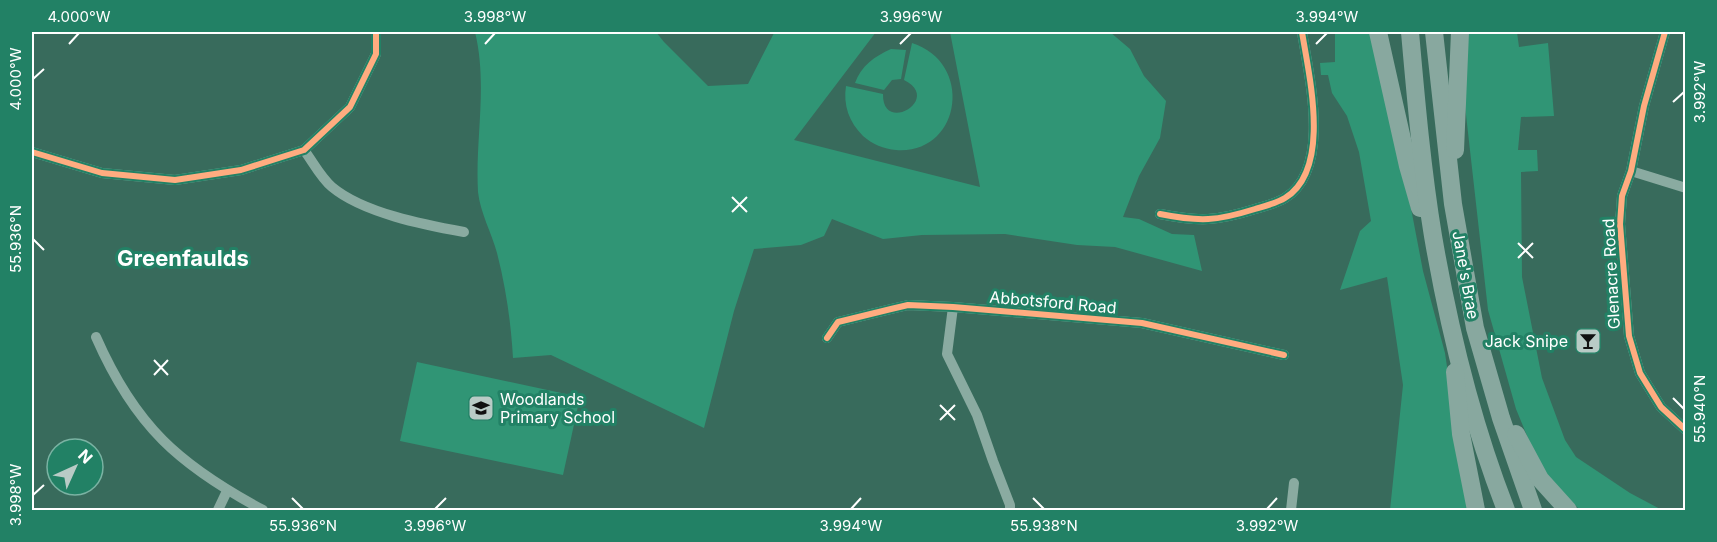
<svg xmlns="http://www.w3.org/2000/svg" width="1717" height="542" font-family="Inter,sans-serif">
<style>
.green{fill:#309575}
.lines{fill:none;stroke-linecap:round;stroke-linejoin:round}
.minor{stroke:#8aaba1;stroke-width:10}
.major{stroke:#88a89f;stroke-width:18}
.cycleway-casing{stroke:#228165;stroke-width:10}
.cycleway{stroke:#ffac80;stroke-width:6}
.ticks{fill:none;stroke:#fff;stroke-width:2}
.labels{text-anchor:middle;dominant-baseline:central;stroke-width:6;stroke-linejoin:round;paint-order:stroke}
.street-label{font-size:16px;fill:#fff;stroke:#228165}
.poi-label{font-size:16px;fill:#fff;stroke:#228165;text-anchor:end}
.district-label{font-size:22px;font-weight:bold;fill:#fff;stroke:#228165}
.neatline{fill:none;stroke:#fff;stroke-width:2}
.ticks-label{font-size:15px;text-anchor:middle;fill:#fff}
</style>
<rect width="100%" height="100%" fill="#386b5c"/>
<g class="green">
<path d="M 475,32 L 656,32 L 664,42 L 708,86 L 748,84 L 774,33 L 809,34 L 811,32 L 876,32 L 794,140 L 980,187 L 950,32 L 1110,32 L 1130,49 L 1144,76 L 1166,101 L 1160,138 L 1139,176 L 1123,217 L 1139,219 L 1172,234 L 1194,235 L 1202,271 L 1115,247 L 1077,245 L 1005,234 L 922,235 L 883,239 L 832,219 L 824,236 L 801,245 L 754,249 L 734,311 L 704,428 L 551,355 L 513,358 C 511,323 506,288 497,253 C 492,234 480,212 478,192 C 475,138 488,86 475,32 Z"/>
<path d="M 1335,32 L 1374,32 L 1406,182 L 1423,271 L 1445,353 L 1468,510 L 1390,510 L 1403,385 L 1387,277 L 1340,290 L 1360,231 L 1371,221 L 1359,152 L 1347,116 L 1332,93 L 1328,75 L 1321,75 L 1320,63 L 1335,62 Z"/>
<path d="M 1468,32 L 1517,32 L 1519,47 L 1548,43 L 1554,116 L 1521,117 L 1518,150 L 1537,150 L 1538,171 L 1521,172 L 1522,277 L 1542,378 L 1565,440 L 1576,457 L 1630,493 L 1662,510 L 1580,510 L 1542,472 L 1516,409 L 1488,310 L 1464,97 Z"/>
<path d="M 912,43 C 975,63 961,155 896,150 C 884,149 872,144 863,136 C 849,122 843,105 846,86 L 883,94 C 882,135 943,99 904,80 Z"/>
<path d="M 891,49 L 906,50 L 901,79 L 892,80 L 884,90 L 855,83 C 861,66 875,56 891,49 Z"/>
<path d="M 417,362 L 580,397 L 563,475 L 400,441 Z"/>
</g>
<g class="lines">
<g class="minor">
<path d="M 1665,32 L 1644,106 L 1631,171 L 1622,196 L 1620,224 L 1629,336 L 1640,373 L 1661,407 L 1686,430"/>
<path d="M 304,150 C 313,162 321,178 332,187 C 363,213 425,225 464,232"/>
<path d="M 32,152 L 102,173 L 175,180 L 241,170 L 304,150 L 350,107 L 376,54 L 376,32"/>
<path d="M 1631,171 L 1686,188"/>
<path d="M 1160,214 C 1200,222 1217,221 1255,209 C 1265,206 1277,203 1285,198 C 1332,169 1309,76 1302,32"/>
<path d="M 953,307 L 947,354 L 977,415 L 993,461 L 1010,505 L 1010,510"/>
<path d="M 96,337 C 135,426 179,465 263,510"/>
<path d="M 827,338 L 838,322 L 891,309 L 908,305 L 953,307 L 1142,323 L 1284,355"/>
<path d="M 218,510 L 227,491"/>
<path d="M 1291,510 L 1294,483"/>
</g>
<g class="major">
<path d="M 1378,32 L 1408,166 L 1420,208"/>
<path d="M 1410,32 C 1416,100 1422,169 1433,236 C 1449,329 1472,423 1506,510"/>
<path d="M 1434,32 L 1453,204 L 1475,328 L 1501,418 L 1533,510"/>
<path d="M 1455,150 L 1460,32"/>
<path d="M 1455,372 L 1461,434 L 1476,510"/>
<path d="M 1516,434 L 1540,479 L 1568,510"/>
</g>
<g class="cycleway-casing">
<g id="cycleway">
<path d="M 1665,32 L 1644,106 L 1631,171 L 1622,196 L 1620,224 L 1629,336 L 1640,373 L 1661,407 L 1686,430"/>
<path d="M 32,152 L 102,173 L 175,180 L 241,170 L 304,150 L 350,107 L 376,54 L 376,32"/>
<path d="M 1160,214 C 1200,222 1217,221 1255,209 C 1265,206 1277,203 1285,198 C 1332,169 1309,76 1302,32"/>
<path d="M 827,338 L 838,322 L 891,309 L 908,305 L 953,307 L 1142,323 L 1284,355"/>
</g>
</g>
<use href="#cycleway" class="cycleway"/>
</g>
<path class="ticks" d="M 69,44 L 79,33M 485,44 L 495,33M 900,44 L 911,33M 1316,44 L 1327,33M 33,79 L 44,69M 1673,102 L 1684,92M 732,197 L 747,212M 732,212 L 747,197M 33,239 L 44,250M 1518,243 L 1533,258M 1518,258 L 1533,243M 154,360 L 168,375M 154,375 L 168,360M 1673,398 L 1684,409M 940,405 L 955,420M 940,420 L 955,405M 33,495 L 44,485M 292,498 L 303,509M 1033,498 L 1044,509M 435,509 L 446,498M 851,509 L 861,498M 1267,509 L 1277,498"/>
<defs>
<g id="bar-square" transform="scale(1.35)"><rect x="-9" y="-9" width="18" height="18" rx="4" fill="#b9cbc6" stroke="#228165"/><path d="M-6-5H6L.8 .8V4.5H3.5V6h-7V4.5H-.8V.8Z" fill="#111"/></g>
<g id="school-square" transform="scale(1.35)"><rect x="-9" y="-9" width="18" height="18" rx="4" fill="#b9cbc6" stroke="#228165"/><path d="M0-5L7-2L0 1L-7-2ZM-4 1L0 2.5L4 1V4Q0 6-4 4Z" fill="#111"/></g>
</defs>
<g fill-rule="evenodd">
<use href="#bar-square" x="1588" y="341"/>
<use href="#school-square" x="481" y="408"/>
</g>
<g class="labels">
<g class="street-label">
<text transform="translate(1611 274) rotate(-93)">Glenacre Road</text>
<text transform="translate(1466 275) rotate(80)">Jane's Brae</text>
<text transform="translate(1053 302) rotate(5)">Abbotsford Road</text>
</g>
<g class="poi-label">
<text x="1568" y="341">Jack Snipe</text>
<text x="500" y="399" text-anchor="start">Woodlands<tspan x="500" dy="18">Primary School</tspan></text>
</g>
<g class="district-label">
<text x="183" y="258">Greenfaulds</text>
</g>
</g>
<rect width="1717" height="542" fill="none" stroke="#228165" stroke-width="66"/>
<g transform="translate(75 467) rotate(45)"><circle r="28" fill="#228165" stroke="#7ab3a3" stroke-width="1.5"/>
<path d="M0-4.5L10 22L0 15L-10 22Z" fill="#b9cbc6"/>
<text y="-9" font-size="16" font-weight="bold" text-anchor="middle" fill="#ffffff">N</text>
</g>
<rect x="33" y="33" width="1651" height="476" class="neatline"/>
<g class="ticks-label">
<text x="79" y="22">4.000°W</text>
<text x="495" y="22">3.998°W</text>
<text x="911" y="22">3.996°W</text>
<text x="1327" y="22">3.994°W</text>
<text transform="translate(16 79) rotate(-90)" y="5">4.000°W</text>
<text transform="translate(1700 92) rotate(-90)" y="5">3.992°W</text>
<text transform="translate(16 239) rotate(-90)" y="5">55.936°N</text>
<text transform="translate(1700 409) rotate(-90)" y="5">55.940°N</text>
<text transform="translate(16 495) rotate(-90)" y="5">3.998°W</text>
<text x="303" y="531">55.936°N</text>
<text x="435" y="531">3.996°W</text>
<text x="851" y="531">3.994°W</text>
<text x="1044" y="531">55.938°N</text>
<text x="1267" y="531">3.992°W</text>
</g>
</svg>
